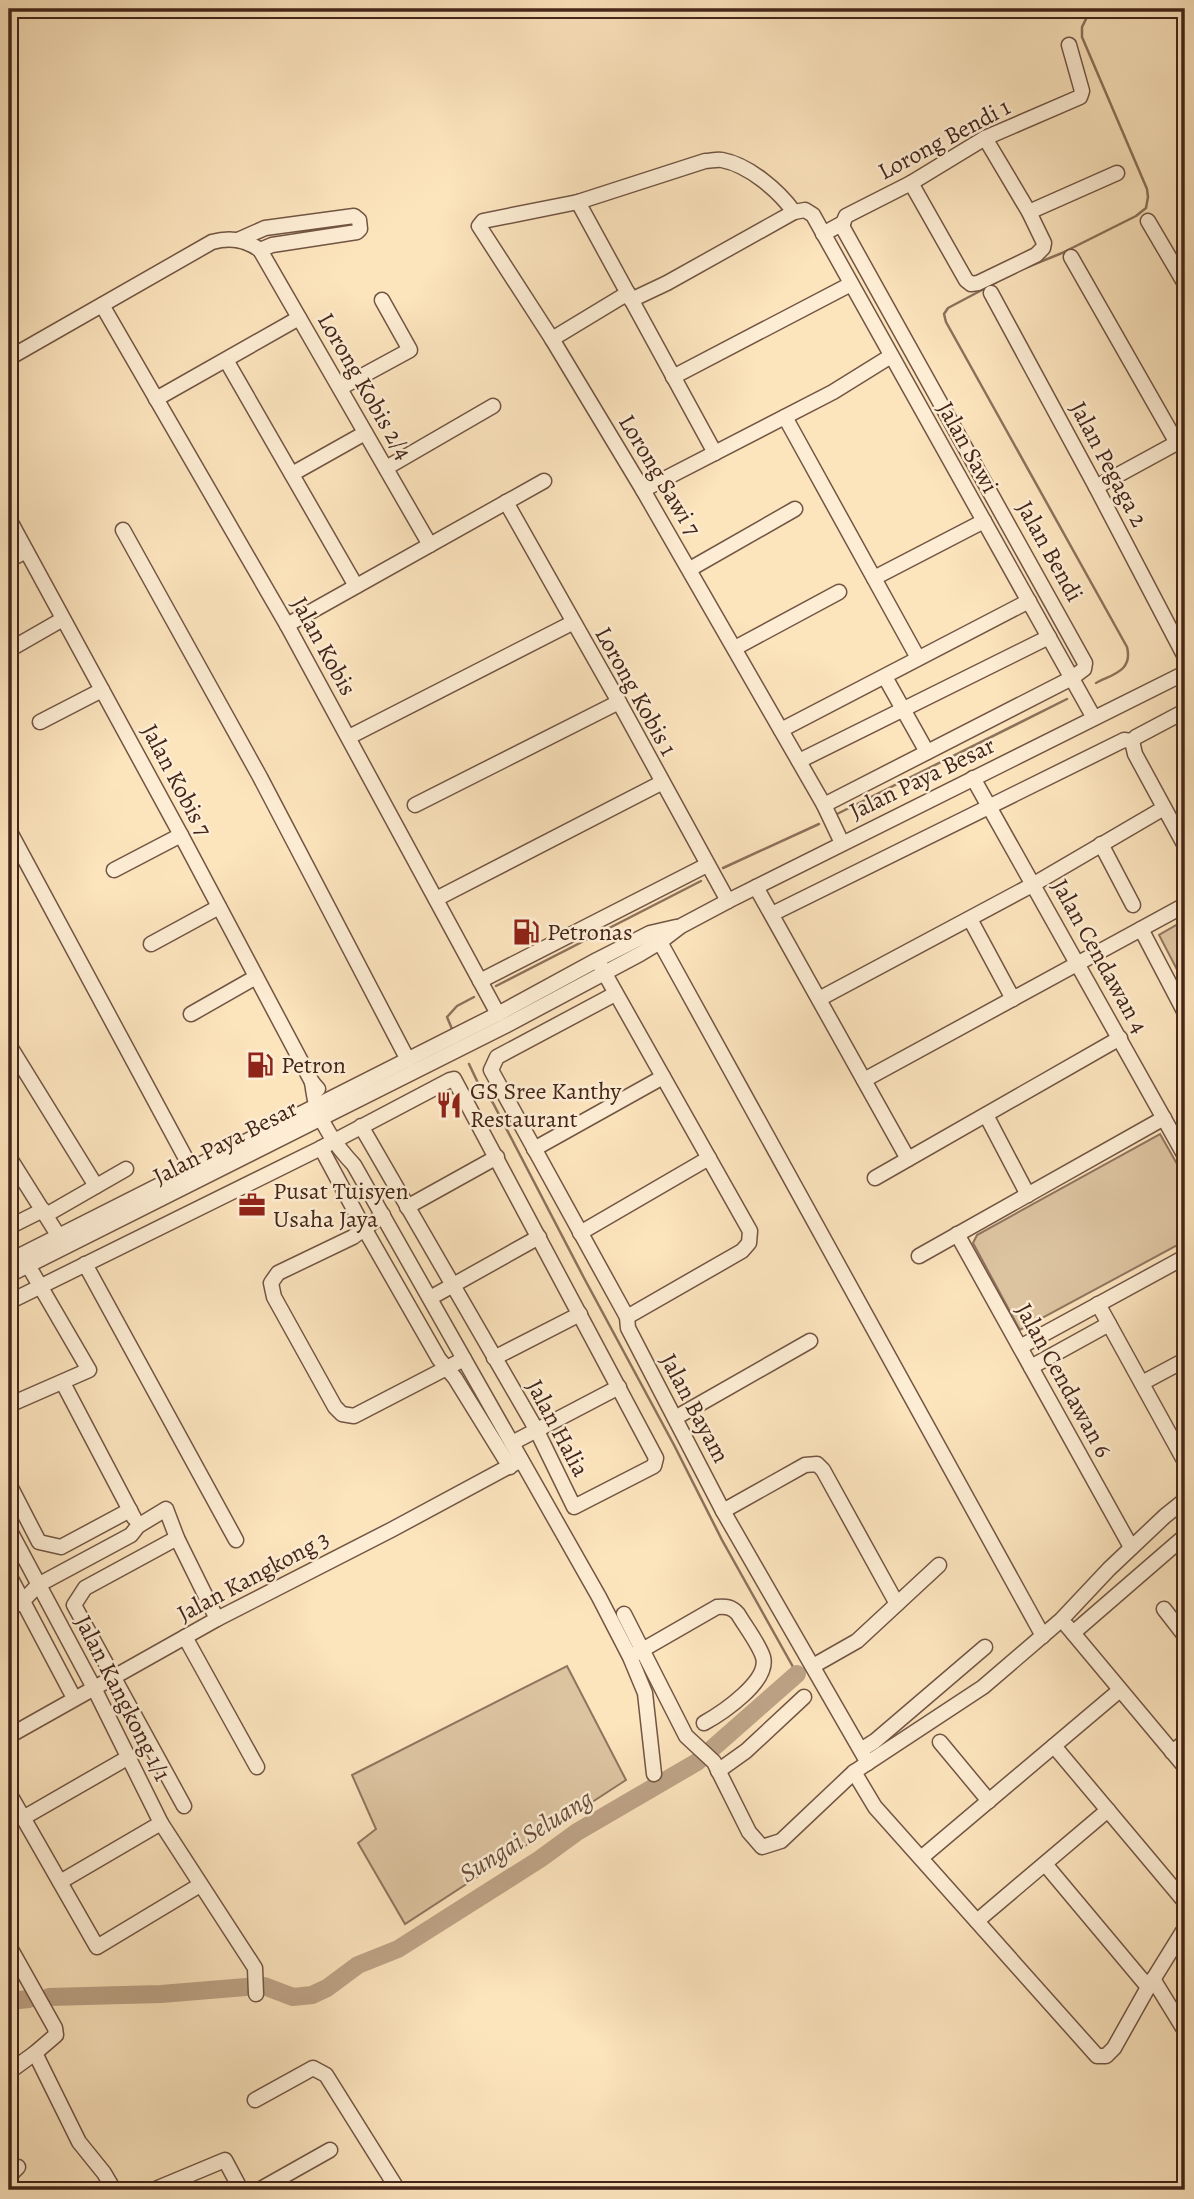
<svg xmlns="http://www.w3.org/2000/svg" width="1194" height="2199" font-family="Alegreya,serif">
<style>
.green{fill:#ddc4a1;stroke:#90745e;stroke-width:2}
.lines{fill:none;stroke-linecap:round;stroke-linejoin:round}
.stream{stroke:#8d715b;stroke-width:2.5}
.river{stroke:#bda386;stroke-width:18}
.minor-casing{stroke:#725543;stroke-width:17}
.minor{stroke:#fdedd4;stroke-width:14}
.labels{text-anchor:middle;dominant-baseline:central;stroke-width:5;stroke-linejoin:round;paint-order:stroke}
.street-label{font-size:24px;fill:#44251a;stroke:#fdedd4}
.poi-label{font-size:24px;fill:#44251a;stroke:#fdedd4;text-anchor:start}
.water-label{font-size:26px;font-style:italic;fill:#684b3a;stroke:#fdedd4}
</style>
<rect width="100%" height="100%" fill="#fce4bd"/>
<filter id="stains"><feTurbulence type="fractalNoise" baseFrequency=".00286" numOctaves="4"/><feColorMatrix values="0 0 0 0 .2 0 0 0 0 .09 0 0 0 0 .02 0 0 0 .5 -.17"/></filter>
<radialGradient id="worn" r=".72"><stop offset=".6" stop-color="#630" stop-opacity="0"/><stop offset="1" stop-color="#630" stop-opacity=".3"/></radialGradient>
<g class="green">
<path d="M 1185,920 L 1185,985 L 1159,935 Z"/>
<path d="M 1160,1134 L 1185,1178 L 1185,1241 L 1020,1330 L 973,1243 L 977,1235 Z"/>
<path d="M 567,1666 L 626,1780 L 405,1924 L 358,1843 L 376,1829 L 352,1775 Z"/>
</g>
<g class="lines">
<g class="stream">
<path d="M 1025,268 L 1062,253 L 1136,216 L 1146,208 L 1148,197 L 1147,189 L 1082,37 L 1082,27 L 1091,9"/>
<path d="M 997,282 L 948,308 L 944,314 L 946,322 L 1127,647 C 1133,671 1113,674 1096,683"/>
<path d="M 837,814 L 1067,699"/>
<path d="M 723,868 L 819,824"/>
<path d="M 496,986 L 701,881"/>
<path d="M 452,1029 L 447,1017 L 457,1006 L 474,997"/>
<path d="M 469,1064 L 478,1083 L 493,1103 L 584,1278 L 674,1445 L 722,1540 L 797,1674"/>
</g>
<g class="river">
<path d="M 264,1986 L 293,1997 L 312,1995 L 327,1988 L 358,1965 L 398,1949 L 540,1859 L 577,1832 L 697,1762 L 797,1674"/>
<path d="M 49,1997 L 161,1994 L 246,1987"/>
<path d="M 9,2001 L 29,1999"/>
</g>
<g class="minor-casing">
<g id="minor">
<path d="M 911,183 L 966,280 L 971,284 L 978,283 L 1036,255 L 1043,248 L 1044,243 L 1029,212 L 985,138"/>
<path d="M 578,202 L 715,453"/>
<path d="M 794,212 C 779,191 749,165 722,160 C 717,159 710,161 705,161 L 578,202 L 483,221 L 479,226 L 552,339 L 643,490 L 824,805 L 842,843"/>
<path d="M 1029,212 L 1117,173"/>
<path d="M 1148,221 L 1185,284"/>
<path d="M 823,234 L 843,223 L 846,216 L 911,183 L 985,138 L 1080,97 L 1082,91 L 1069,45"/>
<path d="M 238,240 L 265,228 L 354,216 L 359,220 L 360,229 L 357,232 L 272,245 L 260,250"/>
<path d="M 1071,257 L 1177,443"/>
<path d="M 991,293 L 1096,487 L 1185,657"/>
<path d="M 631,300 L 667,283 L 794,212 L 805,210 L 813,215 L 1094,718"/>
<path d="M 102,305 L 287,625 L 498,1014"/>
<path d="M 552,339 L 628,293"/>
<path d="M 9,358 L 212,242 C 230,237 245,239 260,250 L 430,545"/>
<path d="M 226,360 L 356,586"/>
<path d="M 673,377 L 851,284"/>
<path d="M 340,388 L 410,350 L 382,300"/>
<path d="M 156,399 L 299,318"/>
<path d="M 785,417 L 918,658"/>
<path d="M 386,468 L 493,406"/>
<path d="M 292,474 L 365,433"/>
<path d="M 1096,487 L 1184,439"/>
<path d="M 643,490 L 833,392 L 891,356"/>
<path d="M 506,502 L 619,702 L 728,901"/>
<path d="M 9,519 L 181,835 L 312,1082 L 318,1089"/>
<path d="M 123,530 L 260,777 L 408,1060"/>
<path d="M 9,560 L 26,551"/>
<path d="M 690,569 L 795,509"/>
<path d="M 874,578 L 984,521"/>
<path d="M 287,625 L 544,481"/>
<path d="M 735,648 L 839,592"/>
<path d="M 9,650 L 63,619"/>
<path d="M 885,677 L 927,752"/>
<path d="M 40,722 L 102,690"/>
<path d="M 781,730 L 1029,601"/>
<path d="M 349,737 L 572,623"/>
<path d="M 1132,741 L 1135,754 L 1185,846"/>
<path d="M 1132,741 L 1136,737 L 1185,711"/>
<path d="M 799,761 L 1049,637"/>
<path d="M 973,778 L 1185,1156"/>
<path d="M 415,805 L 619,702"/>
<path d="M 824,805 L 1072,678 L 1084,669 L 1085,663 L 843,228 L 843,223"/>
<path d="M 9,830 L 191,1168"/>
<path d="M 1101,844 L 1133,905"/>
<path d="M 114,870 L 181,835"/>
<path d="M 756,887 L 908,1159"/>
<path d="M 436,899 L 661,783"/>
<path d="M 772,914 L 1124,740 L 1132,741"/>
<path d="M 970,919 L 1013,999"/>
<path d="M 1141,929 L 1185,1013"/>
<path d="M 660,942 L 1043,1636"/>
<path d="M 151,944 L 219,907"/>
<path d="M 600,965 L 750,1231 L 749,1243 L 742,1251 L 627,1317"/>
<path d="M 480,981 L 707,865"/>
<path d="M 615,994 L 497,1057 L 491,1070 L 627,1317 L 628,1328 L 723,1511 L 868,1763"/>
<path d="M 819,999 L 1034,884 L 1164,808"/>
<path d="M 191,1014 L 256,977"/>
<path d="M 9,1045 L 96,1186"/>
<path d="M 864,1080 L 1185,905"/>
<path d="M 312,1082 C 313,1089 314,1097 316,1104 C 322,1126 339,1149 354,1165 L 599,1597 L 630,1657 L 645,1693 L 654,1774"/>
<path d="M 986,1115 L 1028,1195"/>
<path d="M 321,1148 L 364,1228 L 439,1359 L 455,1378 L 510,1467"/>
<path d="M 534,1149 L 663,1077"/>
<path d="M 9,1157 L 63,1243"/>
<path d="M 875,1178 L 1120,1038"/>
<path d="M 407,1207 L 497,1157"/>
<path d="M 46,1215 L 126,1169"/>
<path d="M 383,1215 L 353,1237 L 278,1273 L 271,1283 L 274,1297 L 335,1407 L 342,1414 L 354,1416 L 464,1359"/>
<path d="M 9,1227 L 43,1210"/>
<path d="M 580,1233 L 709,1158"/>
<path d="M 957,1234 L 1131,1547"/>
<path d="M 919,1256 L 1164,1118"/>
<path d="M 9,1261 L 498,1014 L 597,960 L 650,933 L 676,927"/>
<path d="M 85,1264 L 236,1540"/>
<path d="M 9,1275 L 505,1026 L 640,954 L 660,942 L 681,926 L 728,901 L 1185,673"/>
<path d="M 430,1298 L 539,1237"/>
<path d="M 9,1302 L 321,1148 L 450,1080 L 454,1079 L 656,1458 L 654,1466 L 574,1507 L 536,1429 L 361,1126"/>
<path d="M 1098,1304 L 1185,1462"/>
<path d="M 1020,1347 L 1185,1257"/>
<path d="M 494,1358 L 580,1314"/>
<path d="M 1031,1367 L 1109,1324"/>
<path d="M 63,1383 L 134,1518"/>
<path d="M 1142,1383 L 1185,1360"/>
<path d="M 9,1405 L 89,1370 L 25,1260"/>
<path d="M 675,1418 L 810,1341"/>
<path d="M 512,1443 L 619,1387"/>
<path d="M 9,1484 L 39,1542 L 61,1547 L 130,1510"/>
<path d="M 723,1511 L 805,1465 L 817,1464 L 823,1470 L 897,1604"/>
<path d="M 9,1529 L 94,1688 L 161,1823 L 255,1968 L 256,1994"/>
<path d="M 177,1538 L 85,1588 L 74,1605 L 184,1806"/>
<path d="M 9,1575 L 74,1698"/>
<path d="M 9,1609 L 23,1601 L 38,1585 L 131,1535 L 138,1526 L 166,1509 L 177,1538 L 217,1619"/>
<path d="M 1164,1609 L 1185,1636"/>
<path d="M 624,1614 L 686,1736 L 714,1762 L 749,1832 L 762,1847 L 781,1841 L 854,1772 L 983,1687 L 1061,1620 L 1109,1569 L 1165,1516 L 1185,1500"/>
<path d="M 1067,1626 L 1073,1633 L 1185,1536"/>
<path d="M 1073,1633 L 1185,1767"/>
<path d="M 185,1637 L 257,1767"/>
<path d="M 637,1653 L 717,1607 C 726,1606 732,1607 738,1614 C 745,1626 759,1644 763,1657 C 770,1681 722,1713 704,1723"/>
<path d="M 813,1666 L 857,1641 L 939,1565"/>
<path d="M 9,1736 L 217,1619 L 391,1530 L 521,1460"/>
<path d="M 940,1742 L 989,1801"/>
<path d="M 1054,1746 L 1185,1902"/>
<path d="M 861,1750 L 875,1741 L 985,1647"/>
<path d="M 1172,1752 L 1185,1742"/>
<path d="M 718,1771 L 746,1751 L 804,1697"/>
<path d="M 854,1772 L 875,1807 L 1097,2056 L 1106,2056 L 1114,2048 L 1146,1991 L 1185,1928"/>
<path d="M 9,1793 L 97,1947 L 200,1885"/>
<path d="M 23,1818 L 129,1757"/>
<path d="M 921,1858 L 1120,1690"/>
<path d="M 1045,1864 L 1148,1987"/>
<path d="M 60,1882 L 161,1823"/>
<path d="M 977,1921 L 1108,1810"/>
<path d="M 9,1946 L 55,2028 L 56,2035 L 35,2053 L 9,2072"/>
<path d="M 1153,1979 L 1185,2031"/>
<path d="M 35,2053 L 79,2142 L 104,2173 L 114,2190"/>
<path d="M 255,2100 L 313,2068 L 326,2075 L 398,2190"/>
<path d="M 9,2176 L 18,2167"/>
<path d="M 153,2190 L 225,2160 L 241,2190"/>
<path d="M 259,2190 L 330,2150"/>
<path d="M 518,2190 L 519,2190"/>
</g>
</g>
<use href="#minor" class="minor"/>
</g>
<defs>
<g id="fuel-bare" transform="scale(2.1)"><path d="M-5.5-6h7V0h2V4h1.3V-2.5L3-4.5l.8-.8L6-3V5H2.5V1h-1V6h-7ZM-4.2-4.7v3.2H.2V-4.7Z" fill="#8f2418" stroke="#fdedd4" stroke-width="2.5" paint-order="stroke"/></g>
<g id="restaurant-bare" transform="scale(2.1)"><path d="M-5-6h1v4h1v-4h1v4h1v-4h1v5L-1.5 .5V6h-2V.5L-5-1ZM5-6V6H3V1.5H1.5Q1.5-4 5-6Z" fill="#8f2418" stroke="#fdedd4" stroke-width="2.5" paint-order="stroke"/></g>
<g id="office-bare" transform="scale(2.1)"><path d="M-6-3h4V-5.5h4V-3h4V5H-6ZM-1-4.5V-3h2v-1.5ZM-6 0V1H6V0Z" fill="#8f2418" stroke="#fdedd4" stroke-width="2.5" paint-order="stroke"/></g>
</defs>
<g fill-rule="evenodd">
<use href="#fuel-bare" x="526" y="932"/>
<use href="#fuel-bare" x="260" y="1065"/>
<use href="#restaurant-bare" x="449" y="1105"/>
<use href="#office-bare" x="252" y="1205"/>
</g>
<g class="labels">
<g class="street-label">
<text transform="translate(944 139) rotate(-28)">Lorong Bendi 1</text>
<text transform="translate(365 386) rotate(60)">Lorong Kobis 2/4</text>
<text transform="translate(968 447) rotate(61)">Jalan Sawi</text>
<text transform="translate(1109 464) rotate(62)">Jalan Pegaga 2</text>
<text transform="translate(660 475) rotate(59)">Lorong Sawi 7</text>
<text transform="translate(1050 551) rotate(61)">Jalan Bendi</text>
<text transform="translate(324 646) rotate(61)">Jalan Kobis</text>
<text transform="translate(636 691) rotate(61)">Lorong Kobis 1</text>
<text transform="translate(922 778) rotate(-26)">Jalan Paya Besar</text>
<text transform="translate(177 780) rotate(62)">Jalan Kobis 7</text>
<text transform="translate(1100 956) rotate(61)">Jalan Cendawan 4</text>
<text transform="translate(225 1142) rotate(-27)">Jalan Paya Besar</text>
<text transform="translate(1064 1380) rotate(61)">Jalan Cendawan 6</text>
<text transform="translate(695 1408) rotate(62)">Jalan Bayam</text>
<text transform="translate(558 1428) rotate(62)">Jalan Halia</text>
<text transform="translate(253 1576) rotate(-28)">Jalan Kangkong 3</text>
<text transform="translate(123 1698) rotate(63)">Jalan Kangkong 1/1</text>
</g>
<g class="poi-label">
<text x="547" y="932">Petronas</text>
<text x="281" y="1065">Petron</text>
<text x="470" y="1091">GS Sree Kanthy<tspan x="470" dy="28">Restaurant</tspan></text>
<text x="273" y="1191">Pusat Tuisyen<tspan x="273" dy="28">Usaha Jaya</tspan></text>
</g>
<g class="water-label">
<text transform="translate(526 1836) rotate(-32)">Sungai Seluang</text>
</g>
</g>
<rect width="1194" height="2199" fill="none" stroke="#fce4bd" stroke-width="35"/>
<rect x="10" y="10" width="1173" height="2178" fill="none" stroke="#44251a" stroke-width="3.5"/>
<rect x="18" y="18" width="1159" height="2164" fill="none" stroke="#44251a" stroke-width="2"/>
<rect width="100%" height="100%" filter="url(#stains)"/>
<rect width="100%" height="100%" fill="url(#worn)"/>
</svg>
